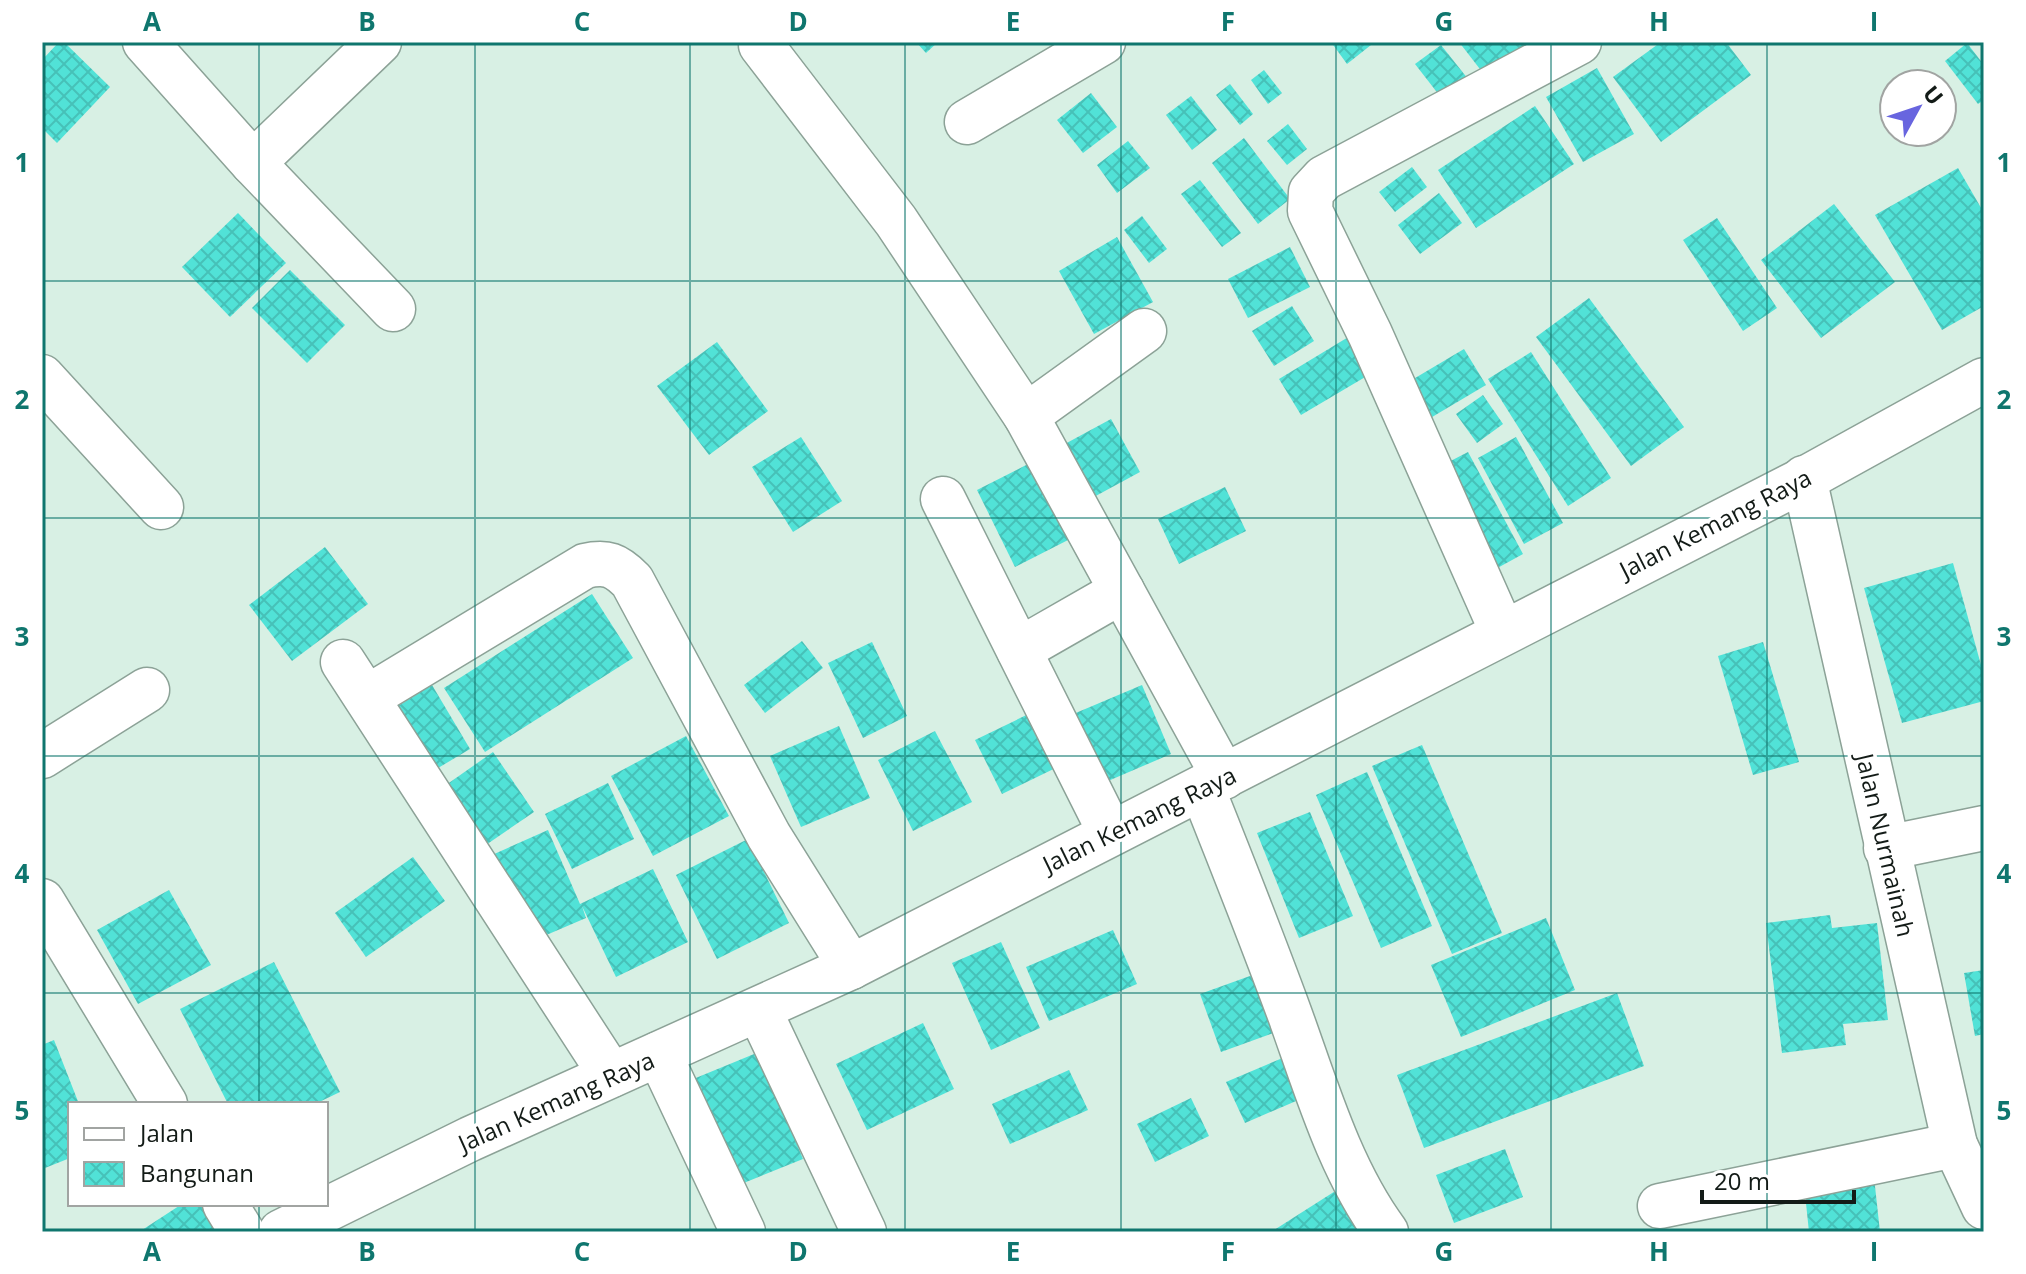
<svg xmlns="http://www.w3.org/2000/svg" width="2026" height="1274" font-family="'Open Sans',sans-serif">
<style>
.building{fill:url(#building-cross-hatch)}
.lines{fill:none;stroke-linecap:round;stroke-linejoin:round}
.minor-casing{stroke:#8ca297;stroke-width:47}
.tertiary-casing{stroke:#8ca297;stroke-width:47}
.minor{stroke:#fff;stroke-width:44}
.tertiary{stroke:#fff;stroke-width:44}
.grid{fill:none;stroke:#0f766e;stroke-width:2;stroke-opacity:0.55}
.labels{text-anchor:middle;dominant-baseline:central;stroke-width:7;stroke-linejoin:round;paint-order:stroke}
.street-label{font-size:24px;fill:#131b17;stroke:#fff}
.neatline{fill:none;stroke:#0f766e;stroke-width:3}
.grid-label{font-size:26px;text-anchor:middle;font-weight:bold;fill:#0f766e}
</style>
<defs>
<pattern id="building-cross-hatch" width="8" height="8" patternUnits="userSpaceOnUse" patternTransform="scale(2)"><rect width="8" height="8" fill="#51e2d7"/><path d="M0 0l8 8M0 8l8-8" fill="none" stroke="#46c1b8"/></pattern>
</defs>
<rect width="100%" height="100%" fill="#d8f0e4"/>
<g class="building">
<path d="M 59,42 L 64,42 L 110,87 L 57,143 L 42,128 L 42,60 Z"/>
<path d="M 916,42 L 938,42 L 926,53 Z"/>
<path d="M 1331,42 L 1369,42 L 1371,45 L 1347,64 Z"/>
<path d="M 1459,42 L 1539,42 L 1493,86 Z"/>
<path d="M 1661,42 L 1726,42 L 1751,75 L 1661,142 L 1613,77 Z"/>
<path d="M 1967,43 L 1984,65 L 1984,100 L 1978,104 L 1945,61 Z"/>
<path d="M 1441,45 L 1476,89 L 1450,109 L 1415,64 Z"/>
<path d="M 1597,68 L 1634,134 L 1583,162 L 1546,97 Z"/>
<path d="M 1264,70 L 1282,93 L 1268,104 L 1251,80 Z"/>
<path d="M 1230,84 L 1253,114 L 1240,125 L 1216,95 Z"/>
<path d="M 1091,93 L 1117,127 L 1083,153 L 1057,120 Z"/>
<path d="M 1191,96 L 1217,130 L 1192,150 L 1166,115 Z"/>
<path d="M 1535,106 L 1574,164 L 1476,228 L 1438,170 Z"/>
<path d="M 1288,124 L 1307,149 L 1287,165 L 1267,141 Z"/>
<path d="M 1244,138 L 1290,199 L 1258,224 L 1212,163 Z"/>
<path d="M 1128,141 L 1150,168 L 1117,193 L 1097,165 Z"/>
<path d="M 1412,167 L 1427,187 L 1395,212 L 1379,192 Z"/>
<path d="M 1958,168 L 1984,213 L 1984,306 L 1942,330 L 1875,215 Z"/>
<path d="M 1200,180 L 1241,233 L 1222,247 L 1181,194 Z"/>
<path d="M 1439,193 L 1462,223 L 1420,254 L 1398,225 Z"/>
<path d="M 1834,204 L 1895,282 L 1821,338 L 1761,260 Z"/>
<path d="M 238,213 L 286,263 L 230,317 L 182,267 Z"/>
<path d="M 1142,216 L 1167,249 L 1149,263 L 1124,230 Z"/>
<path d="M 1717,218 L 1777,308 L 1743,331 L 1683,240 Z"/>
<path d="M 1117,237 L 1153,302 L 1094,334 L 1059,271 Z"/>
<path d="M 1290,247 L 1310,287 L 1248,318 L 1228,279 Z"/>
<path d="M 290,270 L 345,325 L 307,363 L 252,308 Z"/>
<path d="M 1589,298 L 1684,427 L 1631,466 L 1536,337 Z"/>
<path d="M 1292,306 L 1314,341 L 1274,366 L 1252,331 Z"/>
<path d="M 1350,336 L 1372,373 L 1301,415 L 1279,379 Z"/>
<path d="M 717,342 L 768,411 L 709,455 L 657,386 Z"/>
<path d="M 1464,349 L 1486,385 L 1422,423 L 1400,387 Z"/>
<path d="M 1531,352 L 1611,478 L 1568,506 L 1488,379 Z"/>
<path d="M 1483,395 L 1503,424 L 1477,443 L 1456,414 Z"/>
<path d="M 1111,419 L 1140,472 L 1092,498 L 1063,445 Z"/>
<path d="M 801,437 L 842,501 L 793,532 L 752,467 Z"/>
<path d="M 1516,437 L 1563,523 L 1524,544 L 1478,458 Z"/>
<path d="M 1468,452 L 1523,554 L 1492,571 L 1437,468 Z"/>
<path d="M 1034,461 L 1072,538 L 1015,567 L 977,490 Z"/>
<path d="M 1225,487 L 1246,531 L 1179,564 L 1158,519 Z"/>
<path d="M 325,547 L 368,604 L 292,661 L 249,605 Z"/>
<path d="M 1953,563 L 1984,676 L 1984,701 L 1902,723 L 1864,588 Z"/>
<path d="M 592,594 L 633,658 L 485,752 L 444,688 Z"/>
<path d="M 802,641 L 823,668 L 765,713 L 744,685 Z"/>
<path d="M 872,642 L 907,716 L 863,738 L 828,663 Z"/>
<path d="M 1763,642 L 1799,762 L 1753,775 L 1718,656 Z"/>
<path d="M 432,685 L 470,749 L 423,777 L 385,714 Z"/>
<path d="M 1142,685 L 1171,754 L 1101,784 L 1071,715 Z"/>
<path d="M 1043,707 L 1070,761 L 1002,794 L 975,740 Z"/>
<path d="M 839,726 L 870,798 L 801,827 L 770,756 Z"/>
<path d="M 935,731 L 972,802 L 913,831 L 878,760 Z"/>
<path d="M 686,736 L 729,816 L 653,856 L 611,776 Z"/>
<path d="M 1422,745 L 1502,933 L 1452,954 L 1372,766 Z"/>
<path d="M 493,752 L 534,812 L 477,851 L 436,792 Z"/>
<path d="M 1367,772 L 1432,926 L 1381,948 L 1316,795 Z"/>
<path d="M 608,783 L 634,839 L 572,869 L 545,814 Z"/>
<path d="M 1310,812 L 1353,916 L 1299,938 L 1257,833 Z"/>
<path d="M 548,830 L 580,904 L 653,869 L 688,942 L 616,977 L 582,906 L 586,918 L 530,942 L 492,855 Z"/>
<path d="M 748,839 L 789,923 L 717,959 L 676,875 Z"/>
<path d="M 413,857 L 445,901 L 366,957 L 335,913 Z"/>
<path d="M 169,890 L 211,965 L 138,1004 L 97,930 Z"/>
<path d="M 1830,915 L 1832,928 L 1877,923 L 1888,1020 L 1843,1024 L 1846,1045 L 1782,1053 L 1766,923 Z"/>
<path d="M 1546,918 L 1575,990 L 1461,1037 L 1431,965 Z"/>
<path d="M 1113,930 L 1137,984 L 1049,1021 L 1026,967 Z"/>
<path d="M 1001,942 L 1040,1028 L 991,1050 L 952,963 Z"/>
<path d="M 274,962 L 340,1092 L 315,1104 L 228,1104 L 180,1009 Z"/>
<path d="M 1984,970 L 1984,1034 L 1975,1036 L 1964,973 Z"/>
<path d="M 1261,972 L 1282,1030 L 1221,1052 L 1200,994 Z"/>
<path d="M 1617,993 L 1644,1066 L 1424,1148 L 1397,1075 Z"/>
<path d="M 923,1023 L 954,1089 L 867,1130 L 836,1064 Z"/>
<path d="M 54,1040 L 79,1104 L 70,1104 L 70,1158 L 45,1168 L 42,1045 Z"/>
<path d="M 759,1052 L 803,1159 L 729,1189 L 686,1082 Z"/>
<path d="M 1285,1057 L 1303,1098 L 1245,1123 L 1226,1082 Z"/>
<path d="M 1069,1070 L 1088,1110 L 1010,1144 L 992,1104 Z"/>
<path d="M 1191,1098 L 1209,1136 L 1155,1162 L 1137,1124 Z"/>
<path d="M 1505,1149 L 1523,1197 L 1454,1223 L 1436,1175 Z"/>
<path d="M 1874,1177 L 1880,1232 L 1809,1232 L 1804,1184 Z"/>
<path d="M 1351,1181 L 1366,1232 L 1271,1232 Z"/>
<path d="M 182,1204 L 200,1204 L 218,1232 L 139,1232 Z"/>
</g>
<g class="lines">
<g class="minor-casing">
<g id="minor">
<path d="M 145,42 L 253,163 L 393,309"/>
<path d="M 761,45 L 896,221 L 1026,416 L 1224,777"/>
<path d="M 967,122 L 1103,42"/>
<path d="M 253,163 L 379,42"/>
<path d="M 42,377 L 161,507"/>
<path d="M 1026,416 L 1144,331"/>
<path d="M 1804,478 L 1955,1145 L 1984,1207"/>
<path d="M 943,499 L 1110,832"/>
<path d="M 1502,631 L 1370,334 L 1310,211 L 1311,192 L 1324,178 L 1579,42"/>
<path d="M 1019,650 L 1122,591"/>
<path d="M 343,662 L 611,1075"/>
<path d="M 368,697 L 585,566 C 607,561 616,565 632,581 L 769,836 L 851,967"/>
<path d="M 42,756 L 147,690"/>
<path d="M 1202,788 C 1232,863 1262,939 1290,1015 C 1316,1087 1340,1170 1386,1232"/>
<path d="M 1886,848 L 1984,828"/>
<path d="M 42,901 L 165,1104"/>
<path d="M 759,1010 L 864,1232"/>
<path d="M 659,1054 L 743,1232"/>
<path d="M 225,1204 L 242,1232"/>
<path d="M 1660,1206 L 1955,1145"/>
</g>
</g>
<g class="tertiary-casing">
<path id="tertiary" d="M 281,1232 L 470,1139 L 851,967 L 1801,481 L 1984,380"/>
</g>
<use href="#minor" class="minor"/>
<use href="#tertiary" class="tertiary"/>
</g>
<path class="grid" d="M 259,42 L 259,1104M 475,42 L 475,1232M 690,42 L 690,1232M 905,42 L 905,1232M 1121,42 L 1121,1232M 1336,42 L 1336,1232M 1551,42 L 1551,1232M 1767,42 L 1767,1232M 42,281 L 1984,281M 42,518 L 1984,518M 42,756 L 1984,756M 42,993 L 1984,993M 259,1204 L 259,1232"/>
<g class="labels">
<g class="street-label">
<text transform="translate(1715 523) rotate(-27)">Jalan Kemang Raya</text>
<text transform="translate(1139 819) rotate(-26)">Jalan Kemang Raya</text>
<text transform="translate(1886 845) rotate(77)">Jalan Nurmainah</text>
<text transform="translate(556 1101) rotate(-24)">Jalan Kemang Raya</text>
</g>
</g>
<rect width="2026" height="1274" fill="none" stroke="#ffffff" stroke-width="88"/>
<rect x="68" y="1102" width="260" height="104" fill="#ffffff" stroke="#a1a4a2" stroke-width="2"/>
<rect x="84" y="1128" width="40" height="12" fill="#ffffff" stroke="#a1a4a2" stroke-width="2"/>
<text x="140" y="1142" font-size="24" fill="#131b17">Jalan</text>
<rect x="84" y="1162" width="40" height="24" fill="url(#building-cross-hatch)" stroke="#a1a4a2" stroke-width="2"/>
<text x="140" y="1182" font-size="24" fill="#131b17">Bangunan</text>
<g transform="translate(1918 108) rotate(50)"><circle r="38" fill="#ffffff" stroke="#a1a4a2" stroke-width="2"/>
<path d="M0-6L14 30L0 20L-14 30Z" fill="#6865df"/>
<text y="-12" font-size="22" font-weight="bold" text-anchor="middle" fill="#131b17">U</text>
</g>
<path d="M1702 1190v12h152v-12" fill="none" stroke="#131b17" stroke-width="4"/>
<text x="1714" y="1190" font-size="24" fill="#131b17" stroke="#ffffff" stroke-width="6" paint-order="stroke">20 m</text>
<rect x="44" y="44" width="1938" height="1186" class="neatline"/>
<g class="grid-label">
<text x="152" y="31">A</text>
<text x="367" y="31">B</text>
<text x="582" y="31">C</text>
<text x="798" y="31">D</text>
<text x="1013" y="31">E</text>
<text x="1228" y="31">F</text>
<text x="1444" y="31">G</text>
<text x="1659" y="31">H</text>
<text x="1874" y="31">I</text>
<text x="22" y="172">1</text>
<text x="2004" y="172">1</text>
<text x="22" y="409">2</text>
<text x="2004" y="409">2</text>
<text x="22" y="646">3</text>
<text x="2004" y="646">3</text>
<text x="22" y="883">4</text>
<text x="2004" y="883">4</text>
<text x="22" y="1120">5</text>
<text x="2004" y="1120">5</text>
<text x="152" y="1261">A</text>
<text x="367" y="1261">B</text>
<text x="582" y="1261">C</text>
<text x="798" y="1261">D</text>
<text x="1013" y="1261">E</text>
<text x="1228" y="1261">F</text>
<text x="1444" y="1261">G</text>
<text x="1659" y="1261">H</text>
<text x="1874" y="1261">I</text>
</g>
</svg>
